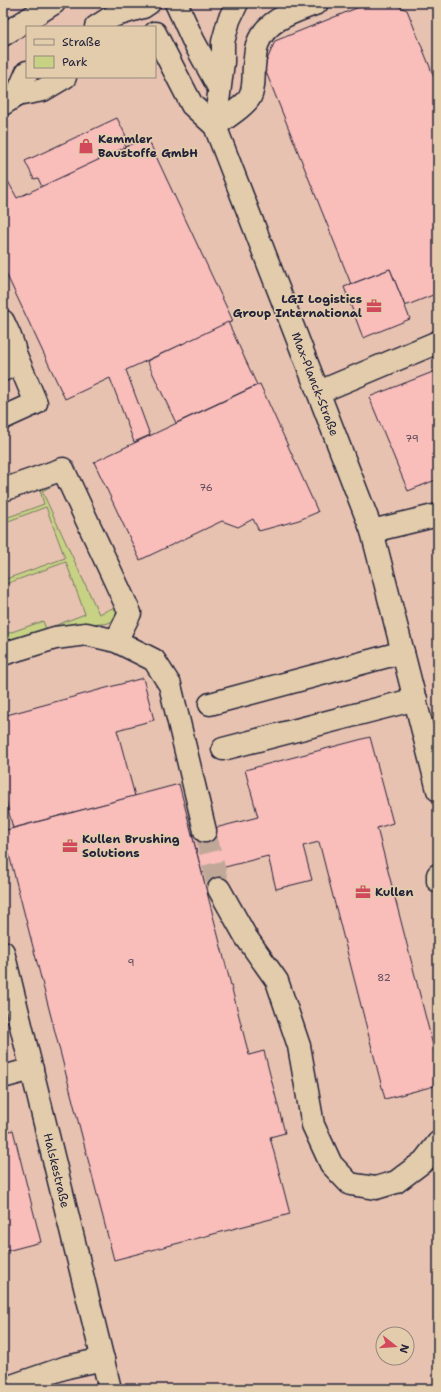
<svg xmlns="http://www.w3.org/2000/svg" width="441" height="1392" font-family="'Shantell Sans',sans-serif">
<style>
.built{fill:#e8c2b0;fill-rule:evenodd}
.green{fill:#c7d285;stroke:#747a60}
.building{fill:#f9bdba;stroke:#22223b}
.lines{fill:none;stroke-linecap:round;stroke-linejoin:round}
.minor-tunnel{stroke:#c0a898;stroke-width:22;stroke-dasharray:22 11;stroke-linecap:butt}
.minor-casing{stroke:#22223b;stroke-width:25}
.minor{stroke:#e3ccac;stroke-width:22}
.labels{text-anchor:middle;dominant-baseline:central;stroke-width:3.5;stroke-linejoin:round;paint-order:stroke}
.number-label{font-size:10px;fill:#58495b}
.poi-label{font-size:12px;font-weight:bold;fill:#22223b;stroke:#e3ccac;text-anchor:start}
.street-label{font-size:12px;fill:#22223b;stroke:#e3ccac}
</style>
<rect width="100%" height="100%" fill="#e7c9af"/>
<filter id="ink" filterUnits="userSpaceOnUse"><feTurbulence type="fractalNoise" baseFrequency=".025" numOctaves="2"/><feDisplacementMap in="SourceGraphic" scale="8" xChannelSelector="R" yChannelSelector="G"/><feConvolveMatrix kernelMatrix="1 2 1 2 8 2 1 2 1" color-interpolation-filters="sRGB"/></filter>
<g filter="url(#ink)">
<path class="built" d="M 3,3 L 438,3 L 438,1389 L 3,1389 ZM 27,27 L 155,27 L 155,77 L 27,77 ZM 383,1334 L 407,1334 L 407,1358 L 383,1358 Z"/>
<path class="green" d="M 56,482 L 58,483 L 42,491 L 99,614 L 115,607 L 117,610 L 115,616 L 111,622 L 105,624 L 76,623 L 3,641 L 3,635 L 43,621 L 46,629 L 85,614 L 66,562 L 3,585 L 3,580 L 65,558 L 46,507 L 3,523 L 3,519 L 44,504 L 39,487 Z"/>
<g class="building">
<path d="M 369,3 L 391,3 L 407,10 L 438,87 L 438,293 L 405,306 L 390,269 L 351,284 L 264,67 L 275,41 Z"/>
<path d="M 117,118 L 126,136 L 121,138 L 126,147 L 42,187 L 38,178 L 34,179 L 25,161 Z"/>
<path d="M 147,137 L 233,321 L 126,370 L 150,435 L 134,442 L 110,378 L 65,399 L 3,267 L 3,172 L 17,198 Z"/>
<path d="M 390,269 L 410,319 L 363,338 L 344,287 Z"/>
<path d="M 228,322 L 257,385 L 176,423 L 147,361 Z"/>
<path d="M 438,370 L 438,479 L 408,491 L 369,397 Z"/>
<path d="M 260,384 L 318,512 L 299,520 L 259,531 L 253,519 L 238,527 L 222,521 L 140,560 L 94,462 Z"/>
<path d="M 438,538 L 438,553 L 434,539 Z"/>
<path d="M 143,678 L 154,720 L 117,730 L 135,796 L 13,828 L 3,790 L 3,716 Z"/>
<path d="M 370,737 L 393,823 L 377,828 L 438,1065 L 438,1085 L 385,1099 L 319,842 L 303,846 L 312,880 L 276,889 L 268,856 L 202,873 L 192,834 L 258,817 L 245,770 Z"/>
<path d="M 179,784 L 249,1055 L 264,1051 L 285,1133 L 270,1137 L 290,1214 L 114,1260 L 3,831 Z"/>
<path d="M 13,1130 L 41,1242 L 3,1252 L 3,1133 Z"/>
</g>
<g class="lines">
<path class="minor-tunnel" d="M 205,831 L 219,889"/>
<g class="minor-casing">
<g id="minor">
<path d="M 176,3 L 193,40 L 219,88"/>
<path d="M 96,27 L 113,16 L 143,7 L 149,3"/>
<path id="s1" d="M 155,33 L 192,105 L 215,126 L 372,531 L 438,790"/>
<path d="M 3,35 L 54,3"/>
<path d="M 17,95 L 27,72"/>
<path d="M 3,104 L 17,95 L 43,90 L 65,77"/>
<path d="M 215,126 C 224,119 245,106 250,97 C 255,87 253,76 254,66 C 255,60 255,52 257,45 C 266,19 294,12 317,3"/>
<path d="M 215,126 L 223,62 L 223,42 L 229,20 L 237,3"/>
<path d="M 3,321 C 9,335 26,362 3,370"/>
<path d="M 319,392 L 438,342"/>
<path d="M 3,418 L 36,403 L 15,353"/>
<path d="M 3,490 L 63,469 L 130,613 L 116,641"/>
<path d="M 372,531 L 438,515"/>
<path d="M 3,654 L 55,638 L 86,634 L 116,641 L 154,660 L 170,685 L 205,831"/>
<path d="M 210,704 L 403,652"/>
<path d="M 223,749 L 416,699"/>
<path d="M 438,875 L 438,881"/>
<path d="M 219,889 L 246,937 L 277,981 L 299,1046 L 313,1125 L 331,1164 L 350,1184 L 376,1188 L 396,1182 L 424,1161 L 438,1143"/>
<path id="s2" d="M 3,952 L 110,1389"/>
<path d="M 3,1077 L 32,1069"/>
<path d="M 3,1389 L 67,1367 L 103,1359"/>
</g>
</g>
<use href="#minor" class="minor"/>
</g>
</g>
<defs>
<g id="shop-bare" transform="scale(1.2)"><path d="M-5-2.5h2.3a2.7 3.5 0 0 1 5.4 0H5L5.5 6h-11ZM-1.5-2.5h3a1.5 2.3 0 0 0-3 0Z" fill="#d1495b" stroke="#e3ccac" stroke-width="2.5" paint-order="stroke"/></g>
<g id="office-bare" transform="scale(1.2)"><path d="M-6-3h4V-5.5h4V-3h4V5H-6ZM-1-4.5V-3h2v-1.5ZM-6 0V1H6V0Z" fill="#d1495b" stroke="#e3ccac" stroke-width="2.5" paint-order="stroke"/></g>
</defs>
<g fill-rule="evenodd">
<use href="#shop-bare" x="86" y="146"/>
<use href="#office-bare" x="374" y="306"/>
<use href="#office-bare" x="70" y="846"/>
<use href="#office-bare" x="363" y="892"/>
</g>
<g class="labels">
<g class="number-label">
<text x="412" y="438">79</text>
<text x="206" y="487">76</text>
<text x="131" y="962">9</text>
<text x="384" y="977">82</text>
</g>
<g class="poi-label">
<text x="98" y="139">Kemmler<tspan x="98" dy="14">Baustoffe GmbH</tspan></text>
<text x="362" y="299" text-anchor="end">LGI Logistics<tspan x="362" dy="14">Group International</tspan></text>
<text x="82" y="839">Kullen Brushing<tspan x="82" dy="14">Solutions</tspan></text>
<text x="375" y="892">Kullen</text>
</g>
<g class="street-label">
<text stroke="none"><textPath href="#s1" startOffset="389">Max-Planck-Straße</textPath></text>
<text stroke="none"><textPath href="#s2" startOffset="225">Halskestraße</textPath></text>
</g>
</g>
<rect width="441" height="1392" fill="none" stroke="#e3ccac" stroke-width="16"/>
<rect x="8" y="8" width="425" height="1376" fill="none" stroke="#22223b" stroke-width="1.5" filter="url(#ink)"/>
<rect x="26" y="26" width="130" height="52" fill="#e3ccac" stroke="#96887f"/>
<rect x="34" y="39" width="20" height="6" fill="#e3ccac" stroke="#96887f"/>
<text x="62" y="46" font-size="12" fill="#22223b">Straße</text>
<rect x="34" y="56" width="20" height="12" fill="#c7d285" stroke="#96887f"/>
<text x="62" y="66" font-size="12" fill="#22223b">Park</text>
<g transform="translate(395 1346) rotate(107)"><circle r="19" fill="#e3ccac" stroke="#96887f"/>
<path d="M0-3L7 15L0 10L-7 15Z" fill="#d1495b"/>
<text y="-6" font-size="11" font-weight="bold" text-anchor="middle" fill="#22223b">N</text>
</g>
</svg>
